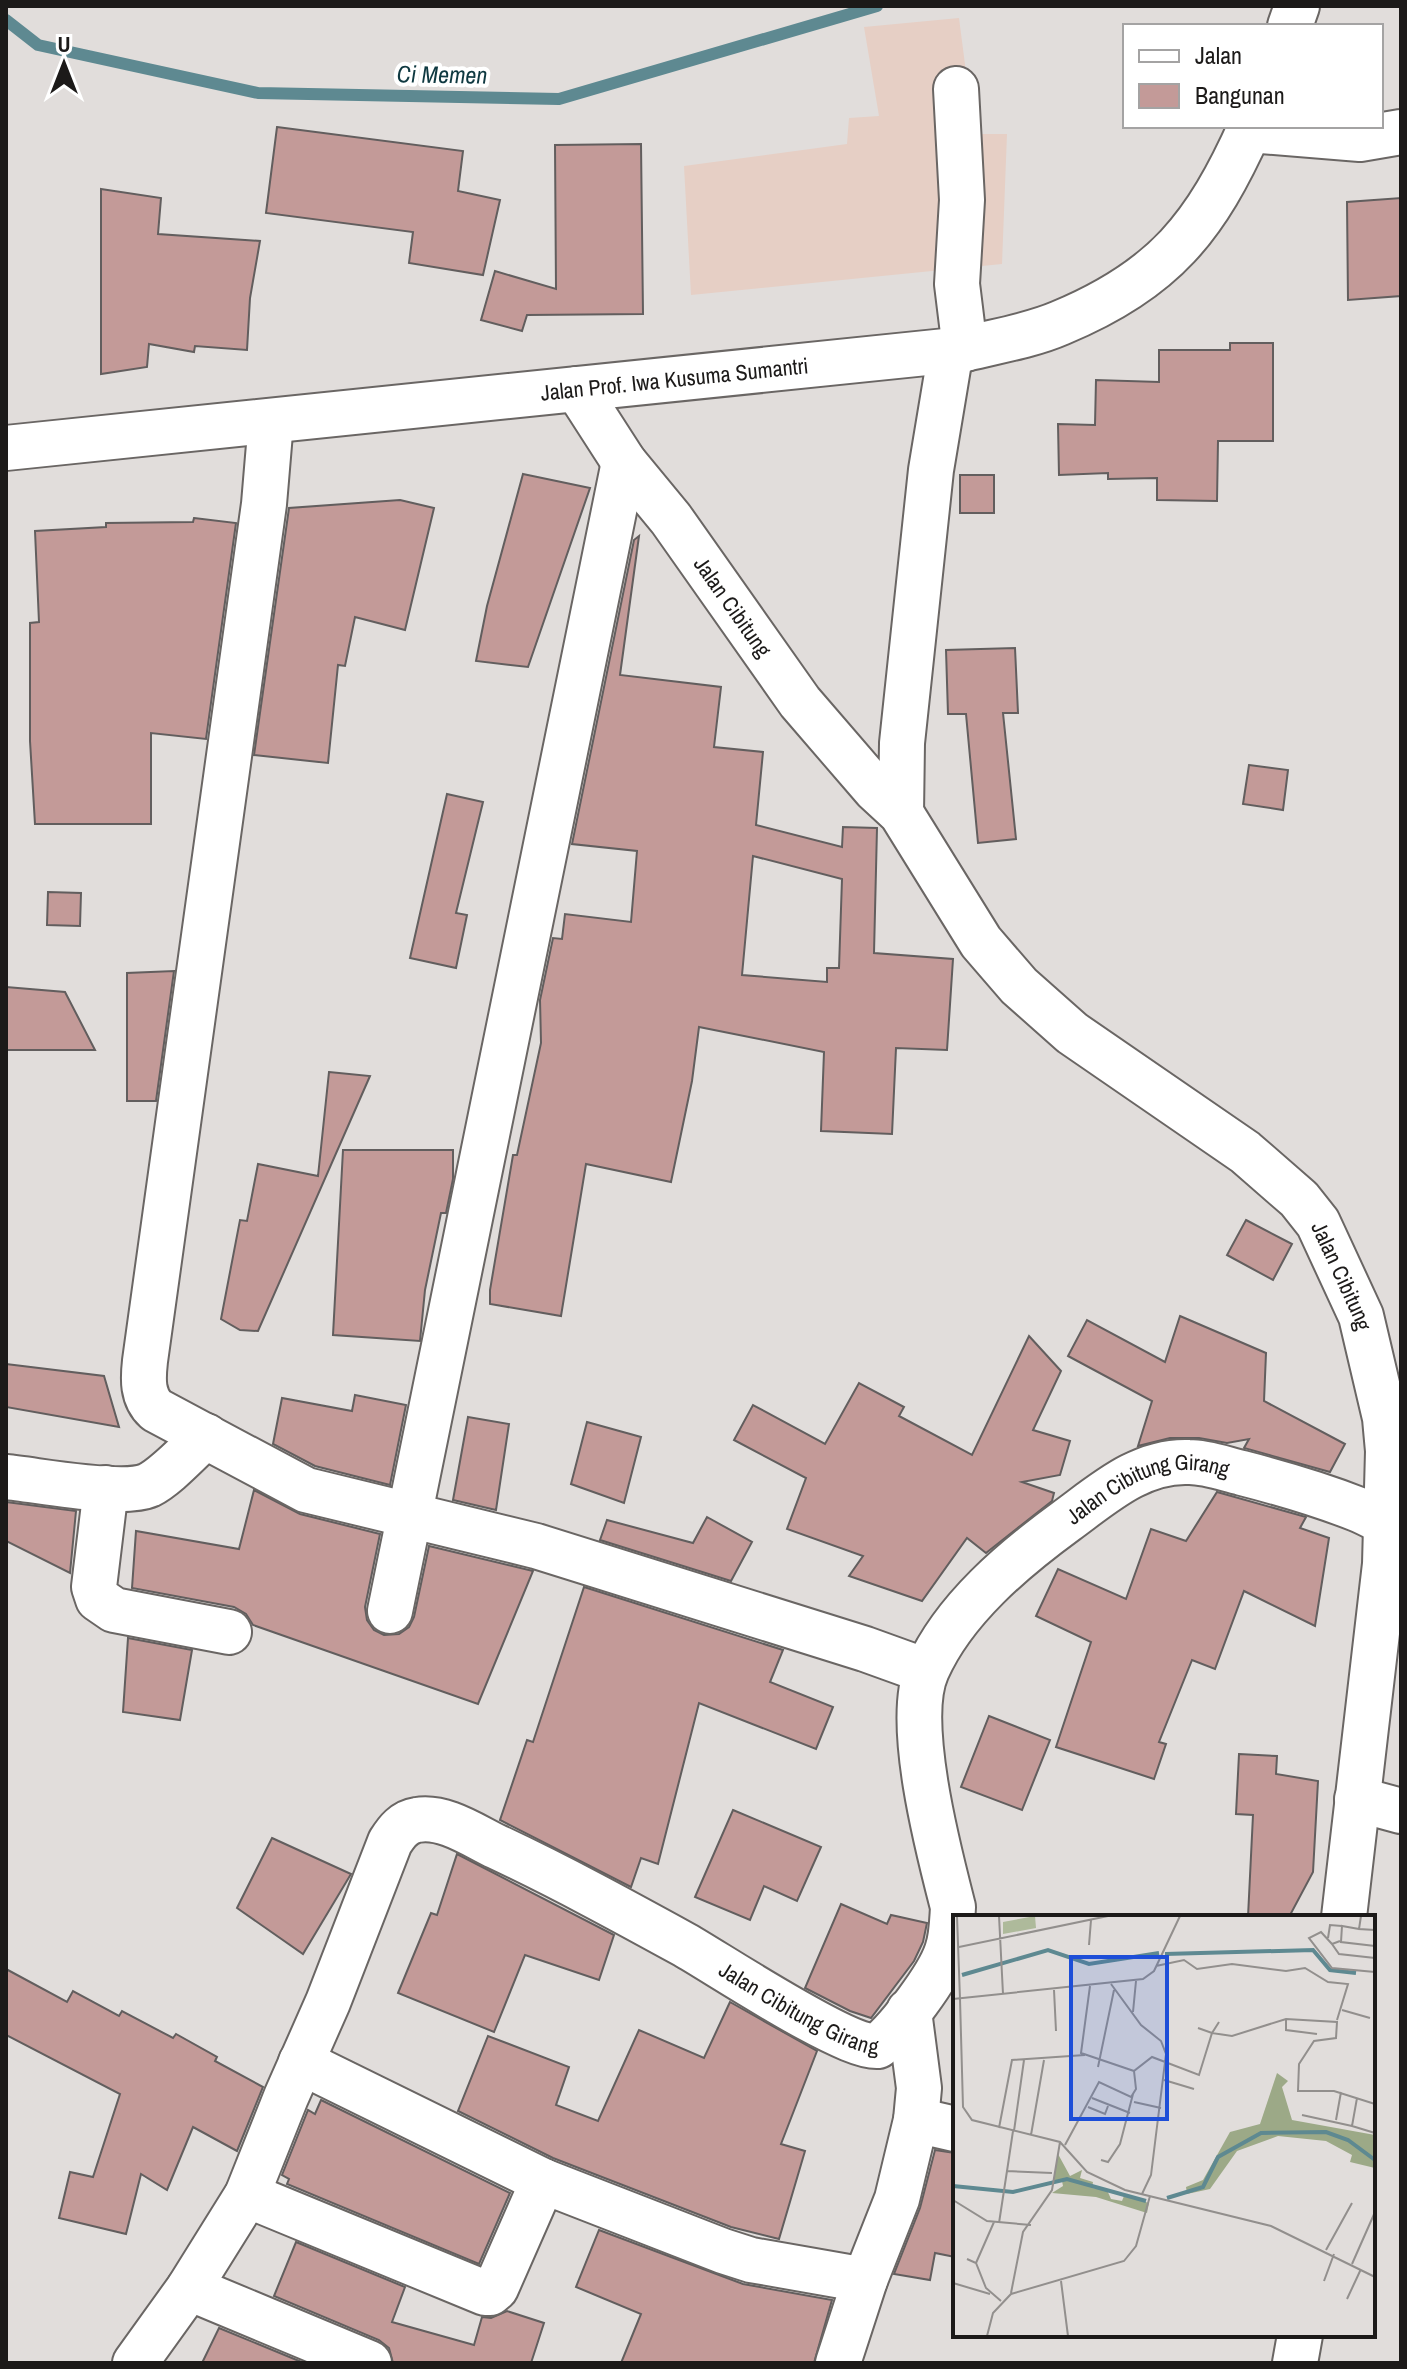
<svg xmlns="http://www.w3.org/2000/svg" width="1407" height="2369" font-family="'Archivo Narrow',sans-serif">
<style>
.medical{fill:#e6cfc5}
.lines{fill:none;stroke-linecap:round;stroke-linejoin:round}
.stream{stroke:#5e8991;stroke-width:12}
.building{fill:#c39a98;stroke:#625e5e;stroke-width:2;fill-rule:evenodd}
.minor-casing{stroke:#6a6664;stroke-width:48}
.secondary-casing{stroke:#6a6664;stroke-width:48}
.minor{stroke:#fff;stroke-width:44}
.secondary{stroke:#fff;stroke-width:44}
.labels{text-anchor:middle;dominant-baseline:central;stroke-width:8;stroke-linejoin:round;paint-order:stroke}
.street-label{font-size:22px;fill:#1c1a19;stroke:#fff}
.water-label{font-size:24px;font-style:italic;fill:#0f3941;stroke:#fff}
.inset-river{fill:none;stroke:#5e8991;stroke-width:4}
.inset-road{fill:none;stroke:#928f8d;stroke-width:2}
.view{fill:#1d4ed8;fill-opacity:0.15;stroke:#1d4ed8;stroke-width:4}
.inset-edge{fill:none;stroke:#1c1a19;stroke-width:4}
</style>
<rect width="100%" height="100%" fill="#e1dddb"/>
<path class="medical" d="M 959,18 L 974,134 L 1007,134 L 1002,264 L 691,295 L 684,166 L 847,144 L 849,118 L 879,116 L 864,27 Z"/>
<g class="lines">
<path class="stream" d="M 6,20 L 38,45 L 258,93 L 559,99 L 877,6"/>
</g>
<g class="building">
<path d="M 277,127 L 463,151 L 458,191 L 500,200 L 483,275 L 409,263 L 413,232 L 266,213 Z"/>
<path d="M 641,144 L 643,314 L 527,315 L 522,331 L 481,320 L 495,271 L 556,289 L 555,145 Z"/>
<path d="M 101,189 L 161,198 L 158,234 L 260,241 L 250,298 L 247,350 L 195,346 L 194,352 L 149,344 L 147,367 L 101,374 Z"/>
<path d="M 1401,198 L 1401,296 L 1348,300 L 1347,202 Z"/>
<path d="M 1230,343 L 1273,343 L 1273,441 L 1218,441 L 1217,501 L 1157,500 L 1157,478 L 1108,479 L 1108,473 L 1059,475 L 1058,424 L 1095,425 L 1096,380 L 1159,382 L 1159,350 L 1230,350 Z"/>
<path d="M 523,474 L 590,488 L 528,667 L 476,661 L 487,606 Z"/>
<rect x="960" y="475" width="34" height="38"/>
<path d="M 400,500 L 434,508 L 405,630 L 355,617 L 345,666 L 338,665 L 328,763 L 254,755 L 289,508 Z"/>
<path d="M 194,518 L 236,523 L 206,739 L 151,733 L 151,824 L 35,824 L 30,741 L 30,623 L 39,622 L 35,531 L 106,527 L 106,523 L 193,522 Z"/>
<path d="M 639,536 L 620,675 L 721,687 L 714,747 L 763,752 L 756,825 L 842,847 L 843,827 L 877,828 L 874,953 L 953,959 L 947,1050 L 896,1048 L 892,1134 L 821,1131 L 824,1052 L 699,1027 L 692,1081 L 671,1182 L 586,1164 L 561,1316 L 490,1304 L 490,1290 L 513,1155 L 517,1155 L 541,1043 L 540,1000 L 553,938 L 562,939 L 565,914 L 631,922 L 637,851 L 572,844 L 634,540 ZM 753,856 L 842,879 L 839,968 L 827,968 L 827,982 L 742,975 Z"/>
<path d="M 1015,648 L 1018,713 L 1003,713 L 1016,839 L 978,843 L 966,714 L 948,714 L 946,650 Z"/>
<path d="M 1249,765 L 1288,770 L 1283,810 L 1243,804 Z"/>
<path d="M 447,794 L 483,802 L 456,913 L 467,915 L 456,968 L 410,958 Z"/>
<path d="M 48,892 L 81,893 L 80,926 L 47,925 Z"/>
<path d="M 174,971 L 156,1101 L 127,1101 L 127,973 Z"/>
<path d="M 6,987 L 65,992 L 95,1050 L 6,1050 Z"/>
<path d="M 329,1072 L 370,1076 L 258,1331 L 240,1330 L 221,1319 L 240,1220 L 247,1221 L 258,1164 L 318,1176 Z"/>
<path d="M 343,1150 L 453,1150 L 453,1179 L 446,1213 L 441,1213 L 425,1290 L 420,1341 L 333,1335 Z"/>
<path d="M 1246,1220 L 1292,1244 L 1273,1280 L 1227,1255 Z"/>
<path d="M 1180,1316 L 1266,1353 L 1264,1401 L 1345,1444 L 1330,1472 L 1244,1448 L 1249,1439 L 1227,1443 L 1199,1438 L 1170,1438 L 1138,1446 L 1152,1401 L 1068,1356 L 1087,1320 L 1165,1362 Z"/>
<path d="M 1029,1336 L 1061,1371 L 1033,1430 L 1070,1441 L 1060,1475 L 1022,1482 L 1054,1493 L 1052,1501 L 986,1553 L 967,1538 L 922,1601 L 849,1576 L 863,1556 L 787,1529 L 806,1478 L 734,1440 L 753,1405 L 825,1444 L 859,1383 L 904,1407 L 899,1416 L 972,1455 Z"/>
<path d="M 6,1364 L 104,1376 L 119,1427 L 6,1407 Z"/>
<path d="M 355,1395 L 406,1405 L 390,1485 L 315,1466 L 273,1444 L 282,1398 L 352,1411 Z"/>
<path d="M 468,1417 L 509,1424 L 496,1510 L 453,1500 Z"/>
<path d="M 587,1422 L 641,1437 L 624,1503 L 571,1484 Z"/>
<path d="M 254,1490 L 300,1514 L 380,1534 L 365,1607 L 367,1620 L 374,1630 L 384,1635 L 399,1634 L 409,1627 L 414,1617 L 429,1546 L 533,1571 L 478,1704 L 253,1625 L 246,1614 L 234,1607 L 132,1588 L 136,1531 L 239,1549 Z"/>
<path d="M 1217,1492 L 1306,1517 L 1300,1528 L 1329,1538 L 1315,1626 L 1244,1591 L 1215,1669 L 1192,1660 L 1159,1742 L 1166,1744 L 1154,1779 L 1056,1747 L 1091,1642 L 1036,1616 L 1058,1569 L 1126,1599 L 1151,1529 L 1186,1541 Z"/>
<path d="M 6,1502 L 76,1511 L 70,1573 L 6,1541 Z"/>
<path d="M 707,1517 L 752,1542 L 731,1581 L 600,1540 L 607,1520 L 693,1543 Z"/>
<path d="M 584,1587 L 783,1650 L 770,1682 L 833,1707 L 816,1749 L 699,1703 L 658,1864 L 641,1858 L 631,1887 L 500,1820 L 527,1740 L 533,1742 Z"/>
<path d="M 128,1638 L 192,1650 L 180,1720 L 123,1712 Z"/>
<path d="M 989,1716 L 1050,1740 L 1022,1810 L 961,1787 Z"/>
<path d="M 1239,1754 L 1277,1756 L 1276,1774 L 1318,1781 L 1313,1872 L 1289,1917 L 1248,1917 L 1253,1815 L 1236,1814 Z"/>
<path d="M 733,1810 L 821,1847 L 797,1901 L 764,1886 L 750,1920 L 695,1897 Z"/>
<path d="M 272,1838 L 351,1874 L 303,1954 L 237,1908 Z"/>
<path d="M 457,1854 L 614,1935 L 599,1980 L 525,1955 L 494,2032 L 398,1993 L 431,1913 L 437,1915 Z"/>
<path d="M 841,1904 L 887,1924 L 891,1915 L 927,1923 L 923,1942 L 914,1961 L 871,2018 L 850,2011 L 805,1988 Z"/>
<path d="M 6,1969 L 67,2002 L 73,1991 L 119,2016 L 122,2011 L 173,2038 L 176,2034 L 217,2057 L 215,2061 L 263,2087 L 237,2151 L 193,2127 L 167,2190 L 141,2174 L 126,2234 L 59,2218 L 70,2172 L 93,2177 L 120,2094 L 6,2035 Z"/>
<path d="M 730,2002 L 817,2051 L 781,2144 L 805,2151 L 779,2239 L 731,2227 L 553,2158 L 458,2111 L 488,2036 L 569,2067 L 556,2105 L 598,2121 L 639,2030 L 704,2058 Z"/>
<path d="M 321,2100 L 510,2193 L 479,2264 L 287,2184 L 289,2179 L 282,2175 L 308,2110 L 315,2114 Z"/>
<path d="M 935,2150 L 955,2153 L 955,2257 L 935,2253 L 930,2280 L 894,2274 L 920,2208 Z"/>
<path d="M 599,2230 L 743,2284 L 832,2300 L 814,2363 L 621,2363 L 641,2314 L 576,2287 Z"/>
<path d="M 296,2242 L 405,2287 L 392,2322 L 474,2345 L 482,2317 L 491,2318 L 507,2311 L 544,2323 L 531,2363 L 393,2363 L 389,2348 L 379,2340 L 274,2296 Z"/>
<path d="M 219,2328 L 304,2363 L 202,2363 Z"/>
</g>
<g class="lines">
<g class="minor-casing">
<g id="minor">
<path d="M 956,89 L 962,200 L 957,284 L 965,349"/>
<path d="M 1249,130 L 1360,139 L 1401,132"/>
<path id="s1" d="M 577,389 L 624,462 L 671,519 L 800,702 L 875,789 L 901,813 L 981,942 L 1019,986 L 1072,1033 L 1245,1152 L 1299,1199 L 1318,1223 L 1361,1316 L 1385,1418 L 1388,1451 L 1385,1564 L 1344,1917"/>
<path d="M 271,421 L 264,504 L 145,1361 C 143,1379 142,1397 156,1410 L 306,1490 L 536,1546 L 865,1649 L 926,1671"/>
<path d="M 901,813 L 902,743 L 931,470 L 951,350"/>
<path d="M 6,1477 C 38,1480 122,1497 149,1485 C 167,1476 190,1450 206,1436"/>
<path d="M 106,1488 L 94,1587 L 98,1599 L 114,1610 L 229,1632"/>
<path d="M 390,1611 L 624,462"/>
<path d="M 1357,1799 L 1401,1811"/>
<path d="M 301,2062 L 543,2181 L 723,2251 L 751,2260 L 865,2280"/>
<path d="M 916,2120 L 955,2129"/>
<path d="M 247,2195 L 485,2293 L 490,2293 L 496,2288 L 543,2181"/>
<path d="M 189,2288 L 369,2363"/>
<path id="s2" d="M 135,2363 L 189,2288 L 247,2195 L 286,2097 L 328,2002 L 390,1842 C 397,1831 404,1822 417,1820 C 444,1815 474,1836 497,1847 C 561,1877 623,1911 685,1945 C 720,1965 846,2049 878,2046 C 899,2029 939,1976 947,1951 C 952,1937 952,1922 953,1907 C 939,1853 904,1721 927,1670 C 954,1609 1014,1559 1066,1521 C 1103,1494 1140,1460 1189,1462 C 1207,1462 1225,1469 1242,1473 C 1281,1483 1319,1494 1357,1509 C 1372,1515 1386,1524 1401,1530"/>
<path d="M 838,2363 L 865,2280 L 897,2199 L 916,2120 L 919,2088 L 909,2011"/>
<path d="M 1295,2363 L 1300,2335"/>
</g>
</g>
<g class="secondary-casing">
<g id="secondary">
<path d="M 1290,26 L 1297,6"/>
<path id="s3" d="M 6,448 L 965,349 C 996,341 1030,336 1060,323 C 1164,280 1206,227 1251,126"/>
</g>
</g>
<use href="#minor" class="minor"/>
<use href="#secondary" class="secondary"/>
</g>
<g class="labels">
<g class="street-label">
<text stroke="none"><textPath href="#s3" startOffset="672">Jalan Prof. Iwa Kusuma Sumantri</textPath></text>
<text stroke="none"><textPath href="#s1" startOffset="268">Jalan Cibitung</textPath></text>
<text stroke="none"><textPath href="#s1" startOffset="1186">Jalan Cibitung</textPath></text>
<text stroke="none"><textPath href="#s2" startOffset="1838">Jalan Cibitung Girang</textPath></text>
<text stroke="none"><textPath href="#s2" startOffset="1048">Jalan Cibitung Girang</textPath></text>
</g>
<g class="water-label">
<text transform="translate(442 74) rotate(1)">Ci Memen</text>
</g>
</g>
<g transform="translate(953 1915)">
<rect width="422" height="422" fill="#e1dddb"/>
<path d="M 82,1 L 83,13 L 50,19 L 50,7 Z" fill="#aeba9b"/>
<path d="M 324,158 L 335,166 L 329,172 L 339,205 L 422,220 L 422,253 L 397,247 L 399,240 L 373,226 L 325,221 L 284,236 L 257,274 L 234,279 L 233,272 L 250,265 L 277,217 L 307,209 ZM 105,239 L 117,261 L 129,255 L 127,263 L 140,267 L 139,273 L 154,275 L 158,284 L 169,286 L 171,281 L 196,288 L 194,298 L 143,282 L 99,278 L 110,271 L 109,266 L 100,267 Z" fill="#9ca987"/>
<path class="inset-river" d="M 212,39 L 360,35 L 377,55 L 403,58M 9,60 L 95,35 L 136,49 L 206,38M 0,271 L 60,277 L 114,264 L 193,286M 214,283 L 250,272 L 265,242 L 308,218 L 373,217 L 395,225 L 422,245"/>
<path class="inset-road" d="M 4,1 L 7,84M 46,1 L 50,79M 408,1 L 406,14 L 422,15M 406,14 L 389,11 L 388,27 L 422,31M 375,23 L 377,10 L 389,11M 387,26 L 379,29 L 386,39 L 422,43M 379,29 L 368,17 L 356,23 L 379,53 L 422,57M 136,30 L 138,5M 6,32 L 155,1M 203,51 L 231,45 L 244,54 L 279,49 L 333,56 L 352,53 L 375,67 L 395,69 L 384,105M 158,69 L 188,110 L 208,126 L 213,139 L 198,260 L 189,279M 137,71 L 128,138 L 181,156M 101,75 L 103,116M 0,84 L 190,64 L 201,56 L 227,1M 7,84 L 10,192 L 19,205 L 107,227 L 134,257 L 172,275 L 318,311 L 422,362M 389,95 L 417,103M 180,97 L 183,66M 333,104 L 333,115 L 364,119M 245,113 L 259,118 L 266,107M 145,152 L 161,75M 211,165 L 241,174M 139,183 L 177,198M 404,183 L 399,211 L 422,218M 181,187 L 208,193M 135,192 L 152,199 L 155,191M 349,200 L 399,211M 383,205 L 388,177M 46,213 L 59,145 L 132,140M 60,216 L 54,256 L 99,258M 61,216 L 71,145M 78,220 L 91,145M 112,230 L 146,167 L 178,182 L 183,174 L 181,156 L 199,142 L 246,160 L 259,118 L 279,121 L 333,104 L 384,107 L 383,123 L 361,126 L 346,149 L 345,176 L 381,176 L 422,189M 148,245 L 155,247 L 167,229 L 180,179M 0,285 L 34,306 L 78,310M 46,308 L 54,256M 373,335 L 399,288M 14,344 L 23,348 L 33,373 L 48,386M 23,348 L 41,307M 399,349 L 422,297M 108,366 L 115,421M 371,366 L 381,339M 0,368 L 37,379M 58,378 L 70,317 L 99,275 L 107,227M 394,384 L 408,354M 34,421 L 40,398 L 58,379 L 171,346 L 183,331 L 197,281"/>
<path class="view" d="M 118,42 L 214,42 L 214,204 L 118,204 Z"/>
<rect width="422" height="422" class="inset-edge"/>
</g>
<rect width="1407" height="2369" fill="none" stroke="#1c1a19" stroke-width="16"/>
<rect x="1123" y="24" width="260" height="104" fill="#ffffff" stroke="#a4a3a3" stroke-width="2"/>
<rect x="1139" y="50" width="40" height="12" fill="#ffffff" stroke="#a4a3a3" stroke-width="2"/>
<text x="1195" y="64" font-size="24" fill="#1c1a19">Jalan</text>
<rect x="1139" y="84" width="40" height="24" fill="#c39a98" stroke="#a4a3a3" stroke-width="2"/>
<text x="1195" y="104" font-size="24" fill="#1c1a19">Bangunan</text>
<g transform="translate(64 64)" stroke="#ffffff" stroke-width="6" paint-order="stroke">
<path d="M0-6L14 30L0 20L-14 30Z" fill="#1c1a19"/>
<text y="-12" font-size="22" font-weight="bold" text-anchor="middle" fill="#1c1a19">U</text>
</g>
</svg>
